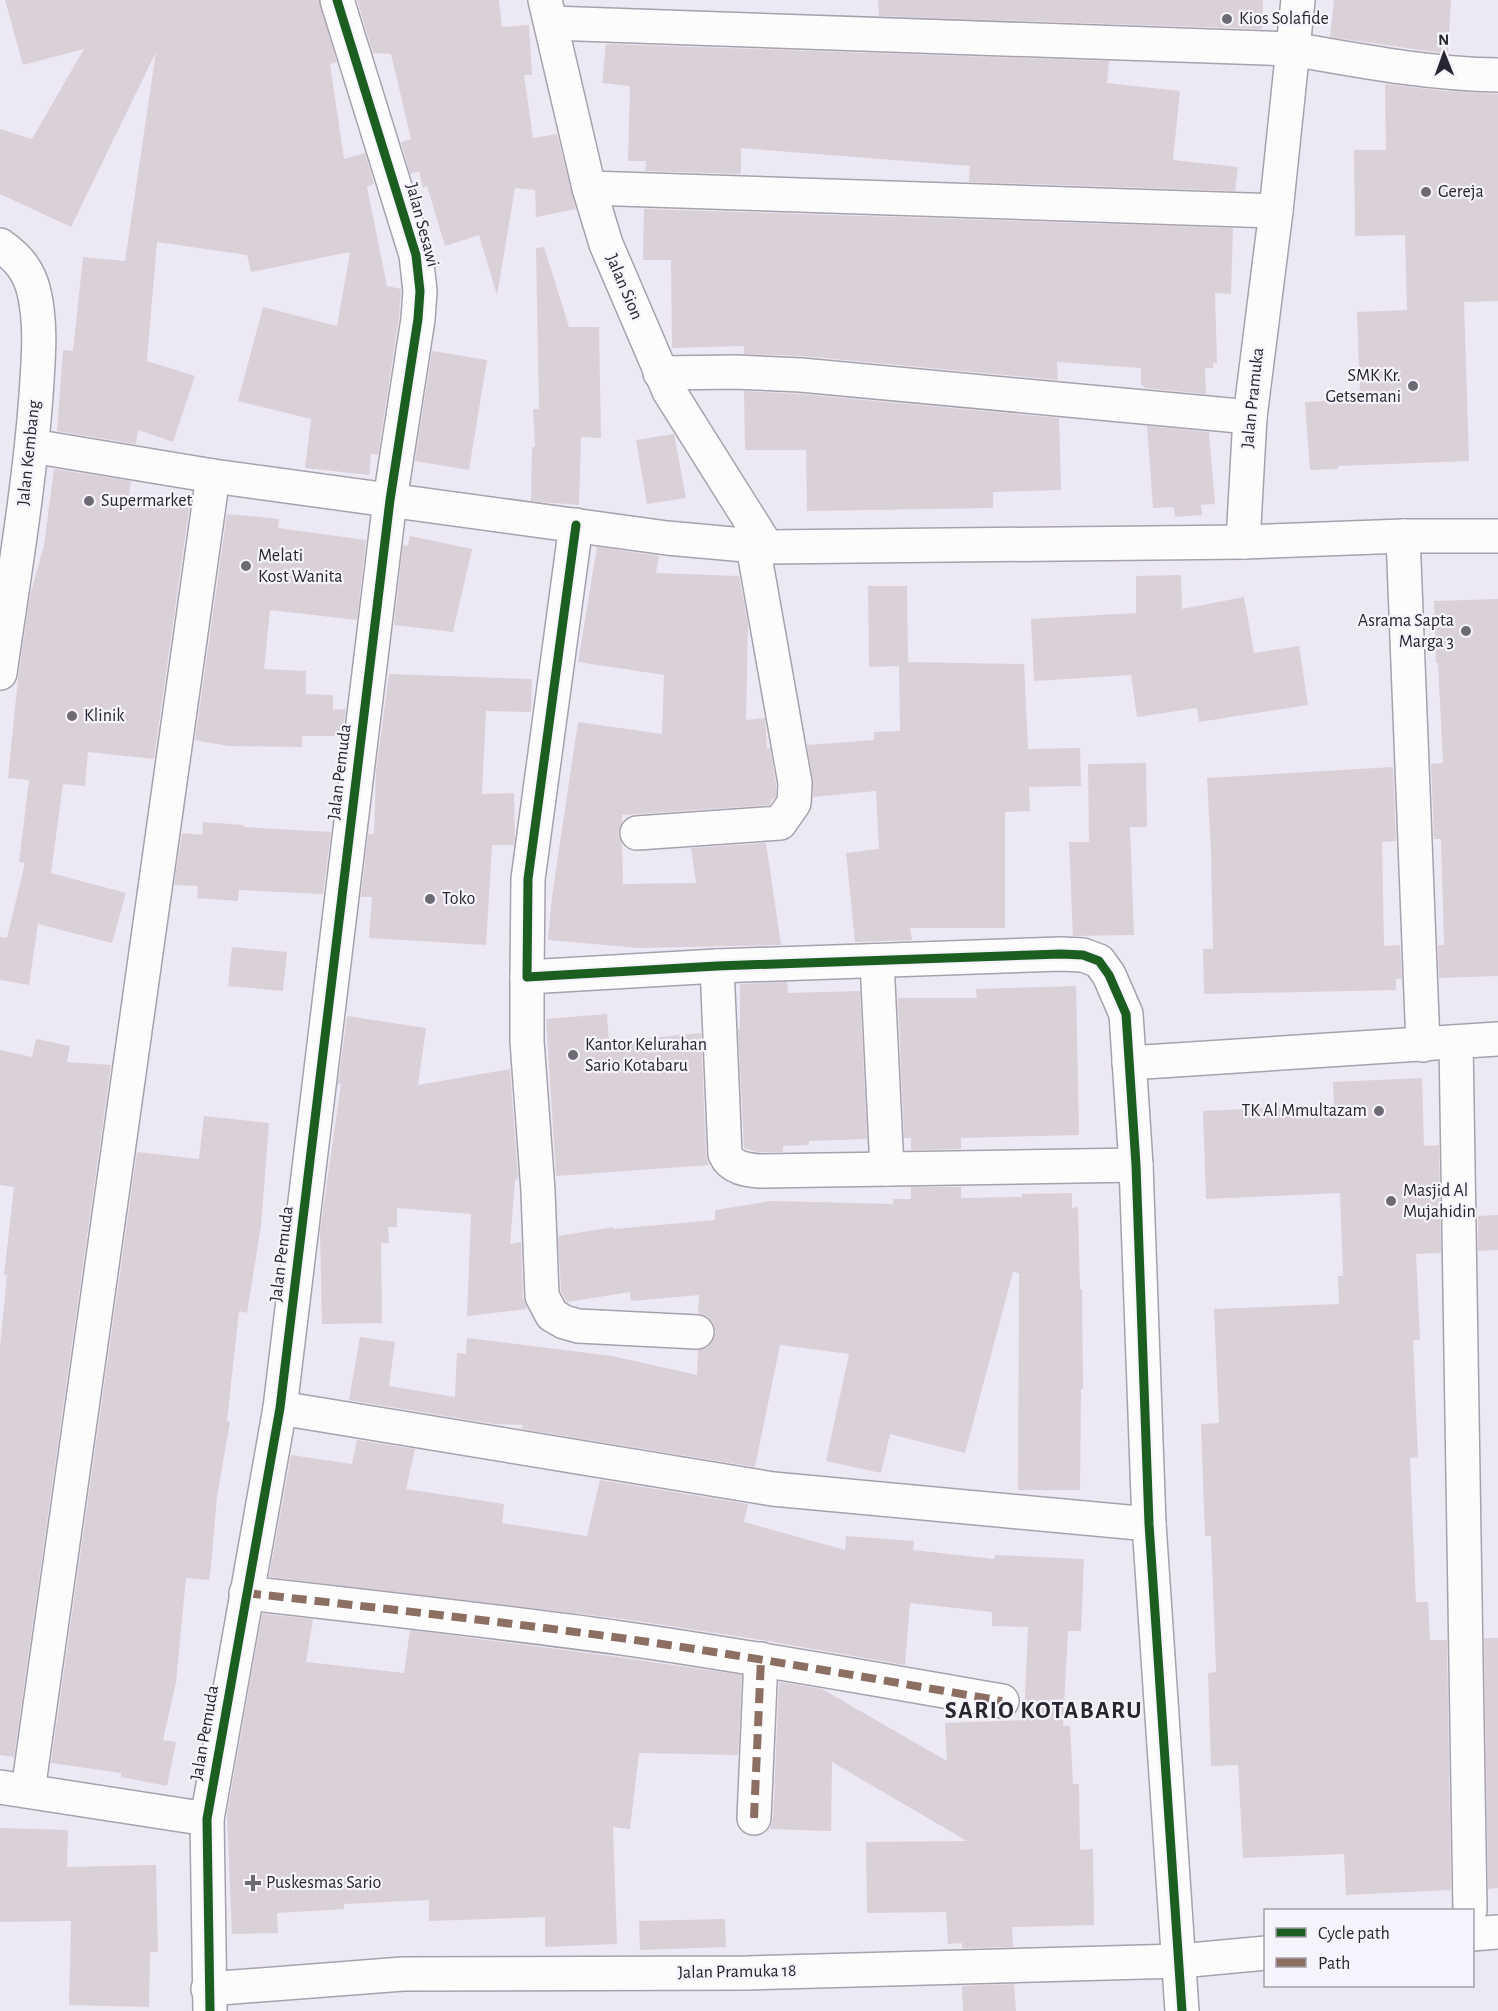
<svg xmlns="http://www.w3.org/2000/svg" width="1498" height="2011" font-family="'Alegreya Sans',sans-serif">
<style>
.building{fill:#dad1d8}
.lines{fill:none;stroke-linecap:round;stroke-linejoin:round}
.minor-casing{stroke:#a6a2ad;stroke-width:36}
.minor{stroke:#fcfcfd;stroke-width:33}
.quiet{stroke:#8d6e63;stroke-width:8;stroke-dasharray:15 8;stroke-linecap:butt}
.cycleway-casing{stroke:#f5f3fb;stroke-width:13}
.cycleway{stroke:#1b5e20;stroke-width:9}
.poi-dot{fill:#6d6975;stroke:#f5f3fb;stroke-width:2}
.labels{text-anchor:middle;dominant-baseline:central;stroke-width:4.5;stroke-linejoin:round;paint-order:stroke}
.poi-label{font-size:18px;fill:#282431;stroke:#f5f3fb;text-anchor:start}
.street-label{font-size:18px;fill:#282431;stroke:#f5f3fb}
.district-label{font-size:24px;font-weight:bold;letter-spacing:1.5px;fill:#282431;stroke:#f5f3fb}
</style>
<rect width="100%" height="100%" fill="#ece8f4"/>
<g class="building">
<path d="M 5,0 L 319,0 L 337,62 L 330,64 L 344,159 L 365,153 L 374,184 L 367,187 L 387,286 L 401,289 L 401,291 L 399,317 L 378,455 L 371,454 L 369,475 L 305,468 L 311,419 L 238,401 L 263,307 L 337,326 L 350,252 L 251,272 L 247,255 L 157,242 L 147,361 L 195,376 L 173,442 L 138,430 L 136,444 L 57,431 L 63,350 L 73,351 L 83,257 L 125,261 L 156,52 L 71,227 L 0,194 L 0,129 L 32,139 L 84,49 L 23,65 Z"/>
<path d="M 357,0 L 499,0 L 502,27 L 529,25 L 532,75 L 524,75 L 533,138 L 557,134 L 576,209 L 536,217 L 535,190 L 515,188 L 497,295 L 479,235 L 445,246 L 427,186 L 423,188 L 419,171 L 410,174 L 401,142 L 411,139 L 391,54 L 373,53 Z"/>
<path d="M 878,0 L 1263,0 L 1262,29 L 879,16 Z"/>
<path d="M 1334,0 L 1451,0 L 1448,54 L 1330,37 Z"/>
<path d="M 606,44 L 1109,61 L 1107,83 L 1180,91 L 1173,160 L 1238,167 L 1235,191 L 969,182 L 970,166 L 741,148 L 741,174 L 645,171 L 646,161 L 628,161 L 630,86 L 602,83 Z"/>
<path d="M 1385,84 L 1444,91 L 1498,94 L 1498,301 L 1464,302 L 1469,461 L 1338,466 L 1338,469 L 1310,470 L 1305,402 L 1360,399 L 1357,312 L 1407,310 L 1405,235 L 1355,236 L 1354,150 L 1386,150 Z"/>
<path d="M 644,209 L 1233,228 L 1231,294 L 1215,293 L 1217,363 L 1213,363 L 1213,368 L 1205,368 L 1206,394 L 1144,388 L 1143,385 L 1141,385 L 1141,368 L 1057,362 L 1058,380 L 803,356 L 744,354 L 744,346 L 672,348 L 671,260 L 643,260 Z"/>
<path d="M 544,247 L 569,327 L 599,327 L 601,438 L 581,437 L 579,505 L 531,501 L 532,447 L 535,447 L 533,409 L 539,409 L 536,248 Z"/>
<path d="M 432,351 L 487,360 L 469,470 L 415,461 Z"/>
<path d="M 744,391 L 800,394 L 1059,418 L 1061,490 L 993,492 L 993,508 L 807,511 L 806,450 L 745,450 Z"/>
<path d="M 1147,426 L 1209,432 L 1215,504 L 1201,505 L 1202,515 L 1175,517 L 1174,507 L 1153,508 Z"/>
<path d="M 674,434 L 686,498 L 647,504 L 636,440 Z"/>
<path d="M 54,469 L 131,481 L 129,497 L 190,502 L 154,759 L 88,752 L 85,786 L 63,784 L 51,873 L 126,893 L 112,943 L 38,924 L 29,985 L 0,980 L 0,937 L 7,938 L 25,863 L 19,862 L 29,780 L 8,778 L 18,678 L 30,596 L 44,545 Z"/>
<path d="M 227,514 L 279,519 L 278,528 L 366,540 L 357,620 L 270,610 L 264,669 L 306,671 L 306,694 L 333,695 L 333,710 L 346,709 L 342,736 L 302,736 L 302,747 L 228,746 L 195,740 Z"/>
<path d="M 410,536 L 472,549 L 453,632 L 394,625 L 403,545 L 408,546 Z"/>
<path d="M 597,547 L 659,556 L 656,573 L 739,576 L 748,624 L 746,720 L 765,718 L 767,749 L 770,748 L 776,784 L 776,797 L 771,800 L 770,805 L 622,815 L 622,823 L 618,834 L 622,844 L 623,884 L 696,883 L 691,848 L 766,843 L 781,945 L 639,948 L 548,940 L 552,896 L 578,722 L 662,734 L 664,675 L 578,662 Z"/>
<path d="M 1181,575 L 1182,609 L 1244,597 L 1254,653 L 1299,646 L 1308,705 L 1199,722 L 1197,708 L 1137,717 L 1131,675 L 1034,681 L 1031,619 L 1136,613 L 1136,576 Z"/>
<path d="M 868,586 L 907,586 L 908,662 L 1024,664 L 1028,749 L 1080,748 L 1081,786 L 1029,787 L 1030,811 L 1005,812 L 1005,928 L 910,928 L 912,940 L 855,942 L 846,853 L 879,849 L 876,791 L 813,797 L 813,780 L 807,745 L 874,740 L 874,732 L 900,731 L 899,666 L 869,667 Z"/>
<path d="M 1498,599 L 1498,976 L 1439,978 L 1438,945 L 1444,945 L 1441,839 L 1434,839 L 1431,764 L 1443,763 L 1438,663 L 1436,663 L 1434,601 Z"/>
<path d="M 389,674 L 532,679 L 531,712 L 486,711 L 482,794 L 514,793 L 515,838 L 514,845 L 492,845 L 486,945 L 369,938 L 372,897 L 361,897 L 368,834 L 374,834 L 376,772 Z"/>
<path d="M 1146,763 L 1147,827 L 1130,827 L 1134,935 L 1073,936 L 1069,842 L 1089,842 L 1088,764 Z"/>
<path d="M 1393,767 L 1396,841 L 1382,842 L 1384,946 L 1400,945 L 1402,979 L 1396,979 L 1396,990 L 1204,994 L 1203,949 L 1213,949 L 1211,852 L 1207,778 Z"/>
<path d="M 203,822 L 244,825 L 243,827 L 331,832 L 323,894 L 239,890 L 238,901 L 197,898 L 198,886 L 174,885 L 182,833 L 202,835 Z"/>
<path d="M 232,947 L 287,952 L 283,991 L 228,986 Z"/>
<path d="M 787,982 L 788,993 L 860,991 L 867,1139 L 809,1141 L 809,1145 L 783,1146 L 783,1152 L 757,1152 L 744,1148 L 738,1029 L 740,1029 L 740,984 Z"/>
<path d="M 1076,986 L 1079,1135 L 961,1138 L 961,1149 L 911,1150 L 911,1138 L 904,1138 L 898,998 L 977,998 L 976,989 Z"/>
<path d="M 607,1014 L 609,1042 L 701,1033 L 706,1155 L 709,1165 L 556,1176 L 546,1019 Z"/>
<path d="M 347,1016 L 426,1028 L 418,1085 L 510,1069 L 518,1179 L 515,1180 L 510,1244 L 521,1242 L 523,1297 L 527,1309 L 467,1316 L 471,1214 L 397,1208 L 397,1227 L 388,1227 L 389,1243 L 381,1243 L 382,1323 L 322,1324 L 320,1231 L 341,1084 L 338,1084 Z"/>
<path d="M 36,1039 L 70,1046 L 67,1062 L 111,1065 L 14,1757 L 0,1755 L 0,1348 L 7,1275 L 4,1275 L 14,1187 L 0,1185 L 0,1050 L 32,1057 Z"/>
<path d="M 1422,1078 L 1424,1146 L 1439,1145 L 1441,1253 L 1416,1254 L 1420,1340 L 1413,1340 L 1418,1457 L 1410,1458 L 1416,1602 L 1428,1602 L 1430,1640 L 1447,1640 L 1451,1890 L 1346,1895 L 1344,1854 L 1243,1858 L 1238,1765 L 1211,1766 L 1208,1673 L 1216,1672 L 1211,1536 L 1205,1536 L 1201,1424 L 1219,1423 L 1214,1309 L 1339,1304 L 1338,1276 L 1343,1276 L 1340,1193 L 1206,1199 L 1203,1111 L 1334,1105 L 1333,1082 Z"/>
<path d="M 204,1116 L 269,1123 L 261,1226 L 247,1313 L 239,1311 L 227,1421 L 230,1422 L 217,1496 L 211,1566 L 209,1580 L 186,1578 L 176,1682 L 163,1740 L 176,1742 L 167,1786 L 121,1777 L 121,1773 L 51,1763 L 137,1152 L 199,1159 Z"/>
<path d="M 911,1187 L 961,1187 L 961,1198 L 1022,1197 L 1022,1194 L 1072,1193 L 1072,1208 L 1078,1207 L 1080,1289 L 1082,1289 L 1083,1389 L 1081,1389 L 1080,1490 L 1018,1490 L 1019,1273 L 1013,1272 L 965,1453 L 890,1434 L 881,1473 L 826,1461 L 849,1354 L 780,1345 L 755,1467 L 522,1429 L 523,1425 L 494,1424 L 349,1400 L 360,1337 L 395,1342 L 389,1386 L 455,1397 L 457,1353 L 466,1354 L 467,1338 L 612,1356 L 697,1375 L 698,1350 L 706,1348 L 712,1343 L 716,1332 L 713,1323 L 708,1317 L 698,1313 L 699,1295 L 631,1301 L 630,1292 L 567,1302 L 561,1291 L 558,1236 L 614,1227 L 614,1229 L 715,1220 L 715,1210 L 772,1201 L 893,1204 L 893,1199 L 911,1199 Z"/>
<path d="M 1498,1215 L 1498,1250 L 1478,1251 L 1478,1216 Z"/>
<path d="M 357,1440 L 415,1449 L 406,1489 L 504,1504 L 502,1523 L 587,1536 L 600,1480 L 748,1504 L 744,1522 L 845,1550 L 846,1536 L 914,1541 L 913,1550 L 994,1559 L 995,1555 L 1084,1559 L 1081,1631 L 1068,1631 L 1063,1726 L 1070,1726 L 1073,1784 L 1079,1784 L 1080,1850 L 1093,1849 L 1094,1925 L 1012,1927 L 1013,1947 L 962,1948 L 962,1943 L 948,1944 L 946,1912 L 867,1913 L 866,1842 L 967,1841 L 832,1762 L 831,1831 L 770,1829 L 773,1819 L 779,1682 L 822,1689 L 947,1761 L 945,1723 L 1024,1720 L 1028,1627 L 992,1626 L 992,1612 L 910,1603 L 905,1665 L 762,1640 L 624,1619 L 269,1577 L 291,1455 L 352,1464 Z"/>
<path d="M 262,1614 L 313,1619 L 306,1662 L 404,1673 L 410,1630 L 618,1657 L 742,1675 L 738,1755 L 639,1753 L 630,1829 L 613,1827 L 617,1944 L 545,1947 L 545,1917 L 429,1921 L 429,1900 L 344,1904 L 344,1909 L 277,1913 L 278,1933 L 232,1934 L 227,1815 Z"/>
<path d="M 1484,1638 L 1498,1638 L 1498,1888 L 1488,1889 Z"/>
<path d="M 0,1828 L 68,1830 L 67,1867 L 156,1865 L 158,1952 L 150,1952 L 149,2007 L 69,2005 L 71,1921 L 0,1922 Z"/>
<path d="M 725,1919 L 726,1947 L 640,1950 L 639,1921 Z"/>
<path d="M 1014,1984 L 1016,2011 L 963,2011 L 962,1986 Z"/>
</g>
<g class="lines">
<g class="minor-casing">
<g id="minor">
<path d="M 545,0 L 589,188 L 606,244 L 669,391 L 767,547"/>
<path d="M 1298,0 L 1276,211 L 1250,417 L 1243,542 L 1403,536 L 1498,536"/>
<path d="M 551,23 L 1292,49 C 1361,61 1428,74 1498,75"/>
<path d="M 589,188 L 1276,211"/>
<path d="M 0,245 C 17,257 29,270 34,292 C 42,326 38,362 36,396 C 29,489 13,581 0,673"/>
<path d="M 660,373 L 734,372 L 801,375 L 1250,417"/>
<path d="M 32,446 L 213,476 L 667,538 L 767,547 L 1243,542"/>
<path d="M 576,525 L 528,879 L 527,977 L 717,966 L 1061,954 L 1083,955 L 1099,961 L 1109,975 L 1126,1014 L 1136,1165 L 1149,1524 L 1182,2011"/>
<path d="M 1403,536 L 1423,1045"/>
<path d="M 637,833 L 780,823 L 794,803 L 795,783 L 753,546"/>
<path d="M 877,961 L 887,1169"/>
<path d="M 717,966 L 725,1154 C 731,1168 746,1170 760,1171 L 1136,1165"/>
<path d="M 527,977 L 527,1041 L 538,1191 L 542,1296 L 552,1315 L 564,1322 L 578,1326 L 697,1332"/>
<path d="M 1456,1042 L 1470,1910"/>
<path d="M 1129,1063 L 1498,1039"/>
<path d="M 280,1408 L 773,1489 L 1149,1524"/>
<path d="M 246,1593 C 371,1607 496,1621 621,1638 C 748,1656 875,1679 1002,1701"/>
<path d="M 0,1787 L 207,1819"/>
<path d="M 28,1791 L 213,476"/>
<path d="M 754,1818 L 761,1659"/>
<path d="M 1472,1934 L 1498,1932"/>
<path d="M 208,1989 L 403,1974 L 747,1973 L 1180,1961 L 1266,1953"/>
<path d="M 210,2011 L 207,1819 L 280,1408 L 390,500 L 418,319 L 420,291 L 416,255 L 337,0"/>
</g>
</g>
<use href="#minor" class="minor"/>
<g class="quiet">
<path d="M 246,1593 C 371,1607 496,1621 621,1638 C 748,1656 875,1679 1002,1701"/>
<path d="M 754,1818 L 761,1659"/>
</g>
<g class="cycleway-casing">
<g id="cycleway">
<path d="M 576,525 L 528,879 L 527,977 L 717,966 L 1061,954 L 1083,955 L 1099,961 L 1109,975 L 1126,1014 L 1136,1165 L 1149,1524 L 1182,2011"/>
<path d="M 210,2011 L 207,1819 L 280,1408 L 390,500 L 418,319 L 420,291 L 416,255 L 337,0"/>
</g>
</g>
<use href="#cycleway" class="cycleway"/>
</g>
<g class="poi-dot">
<circle cx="1227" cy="19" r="6"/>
<circle cx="1426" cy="192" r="6"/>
<circle cx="1413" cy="386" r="6"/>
<circle cx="89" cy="501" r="6"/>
<circle cx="246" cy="566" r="6"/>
<circle cx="1466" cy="631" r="6"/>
<circle cx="72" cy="716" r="6"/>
<circle cx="430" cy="899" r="6"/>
<circle cx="573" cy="1055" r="6"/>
<circle cx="1379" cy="1111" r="6"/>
<circle cx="1391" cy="1201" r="6"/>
<path d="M250 1874h6v6h6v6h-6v6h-6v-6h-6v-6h6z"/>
</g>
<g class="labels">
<g class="poi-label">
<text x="1239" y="19">Kios Solafide</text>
<text x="1438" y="192">Gereja</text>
<text x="1401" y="376" text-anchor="end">SMK Kr.<tspan x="1401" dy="21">Getsemani</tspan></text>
<text x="101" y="501">Supermarket</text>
<text x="258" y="556">Melati<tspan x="258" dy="21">Kost Wanita</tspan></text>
<text x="1454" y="621" text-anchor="end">Asrama Sapta<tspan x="1454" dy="21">Marga 3</tspan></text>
<text x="84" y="716">Klinik</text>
<text x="442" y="899">Toko</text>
<text x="585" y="1045">Kantor Kelurahan<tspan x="585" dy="21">Sario Kotabaru</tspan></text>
<text x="1367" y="1111" text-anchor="end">TK Al Mmultazam</text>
<text x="1403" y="1191">Masjid Al<tspan x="1403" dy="21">Mujahidin</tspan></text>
<text x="266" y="1883">Puskesmas Sario</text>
</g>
<g class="street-label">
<text transform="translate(422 225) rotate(75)">Jalan Sesawi</text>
<text transform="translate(624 287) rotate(67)">Jalan Sion</text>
<text transform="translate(1253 398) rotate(-84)">Jalan Pramuka</text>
<text transform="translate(29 453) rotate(-84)">Jalan Kembang</text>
<text transform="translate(340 772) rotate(-83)">Jalan Pemuda</text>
<text transform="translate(282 1254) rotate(-83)">Jalan Pemuda</text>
<text transform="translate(205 1733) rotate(-80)">Jalan Pemuda</text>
<text transform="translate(737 1972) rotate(-1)">Jalan Pramuka 18</text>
</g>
<g class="district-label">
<text x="1044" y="1711">SARIO KOTABARU</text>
</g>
</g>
<rect x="1264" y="1909" width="210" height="78" fill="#f5f3fb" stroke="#a3a0aa" stroke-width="1.5"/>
<rect x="1276" y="1928" width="30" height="9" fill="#1b5e20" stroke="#a3a0aa" stroke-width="1.5"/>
<text x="1318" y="1939" font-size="18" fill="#282431">Cycle path</text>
<rect x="1276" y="1958" width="30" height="9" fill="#8d6e63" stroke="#a3a0aa" stroke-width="1.5"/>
<text x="1318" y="1969" font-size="18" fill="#282431">Path</text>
<g transform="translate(1444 54) rotate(359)" stroke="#f5f3fb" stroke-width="4.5" paint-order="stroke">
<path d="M0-4.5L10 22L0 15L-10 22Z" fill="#282431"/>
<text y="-9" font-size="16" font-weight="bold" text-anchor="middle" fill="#282431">N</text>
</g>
</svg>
